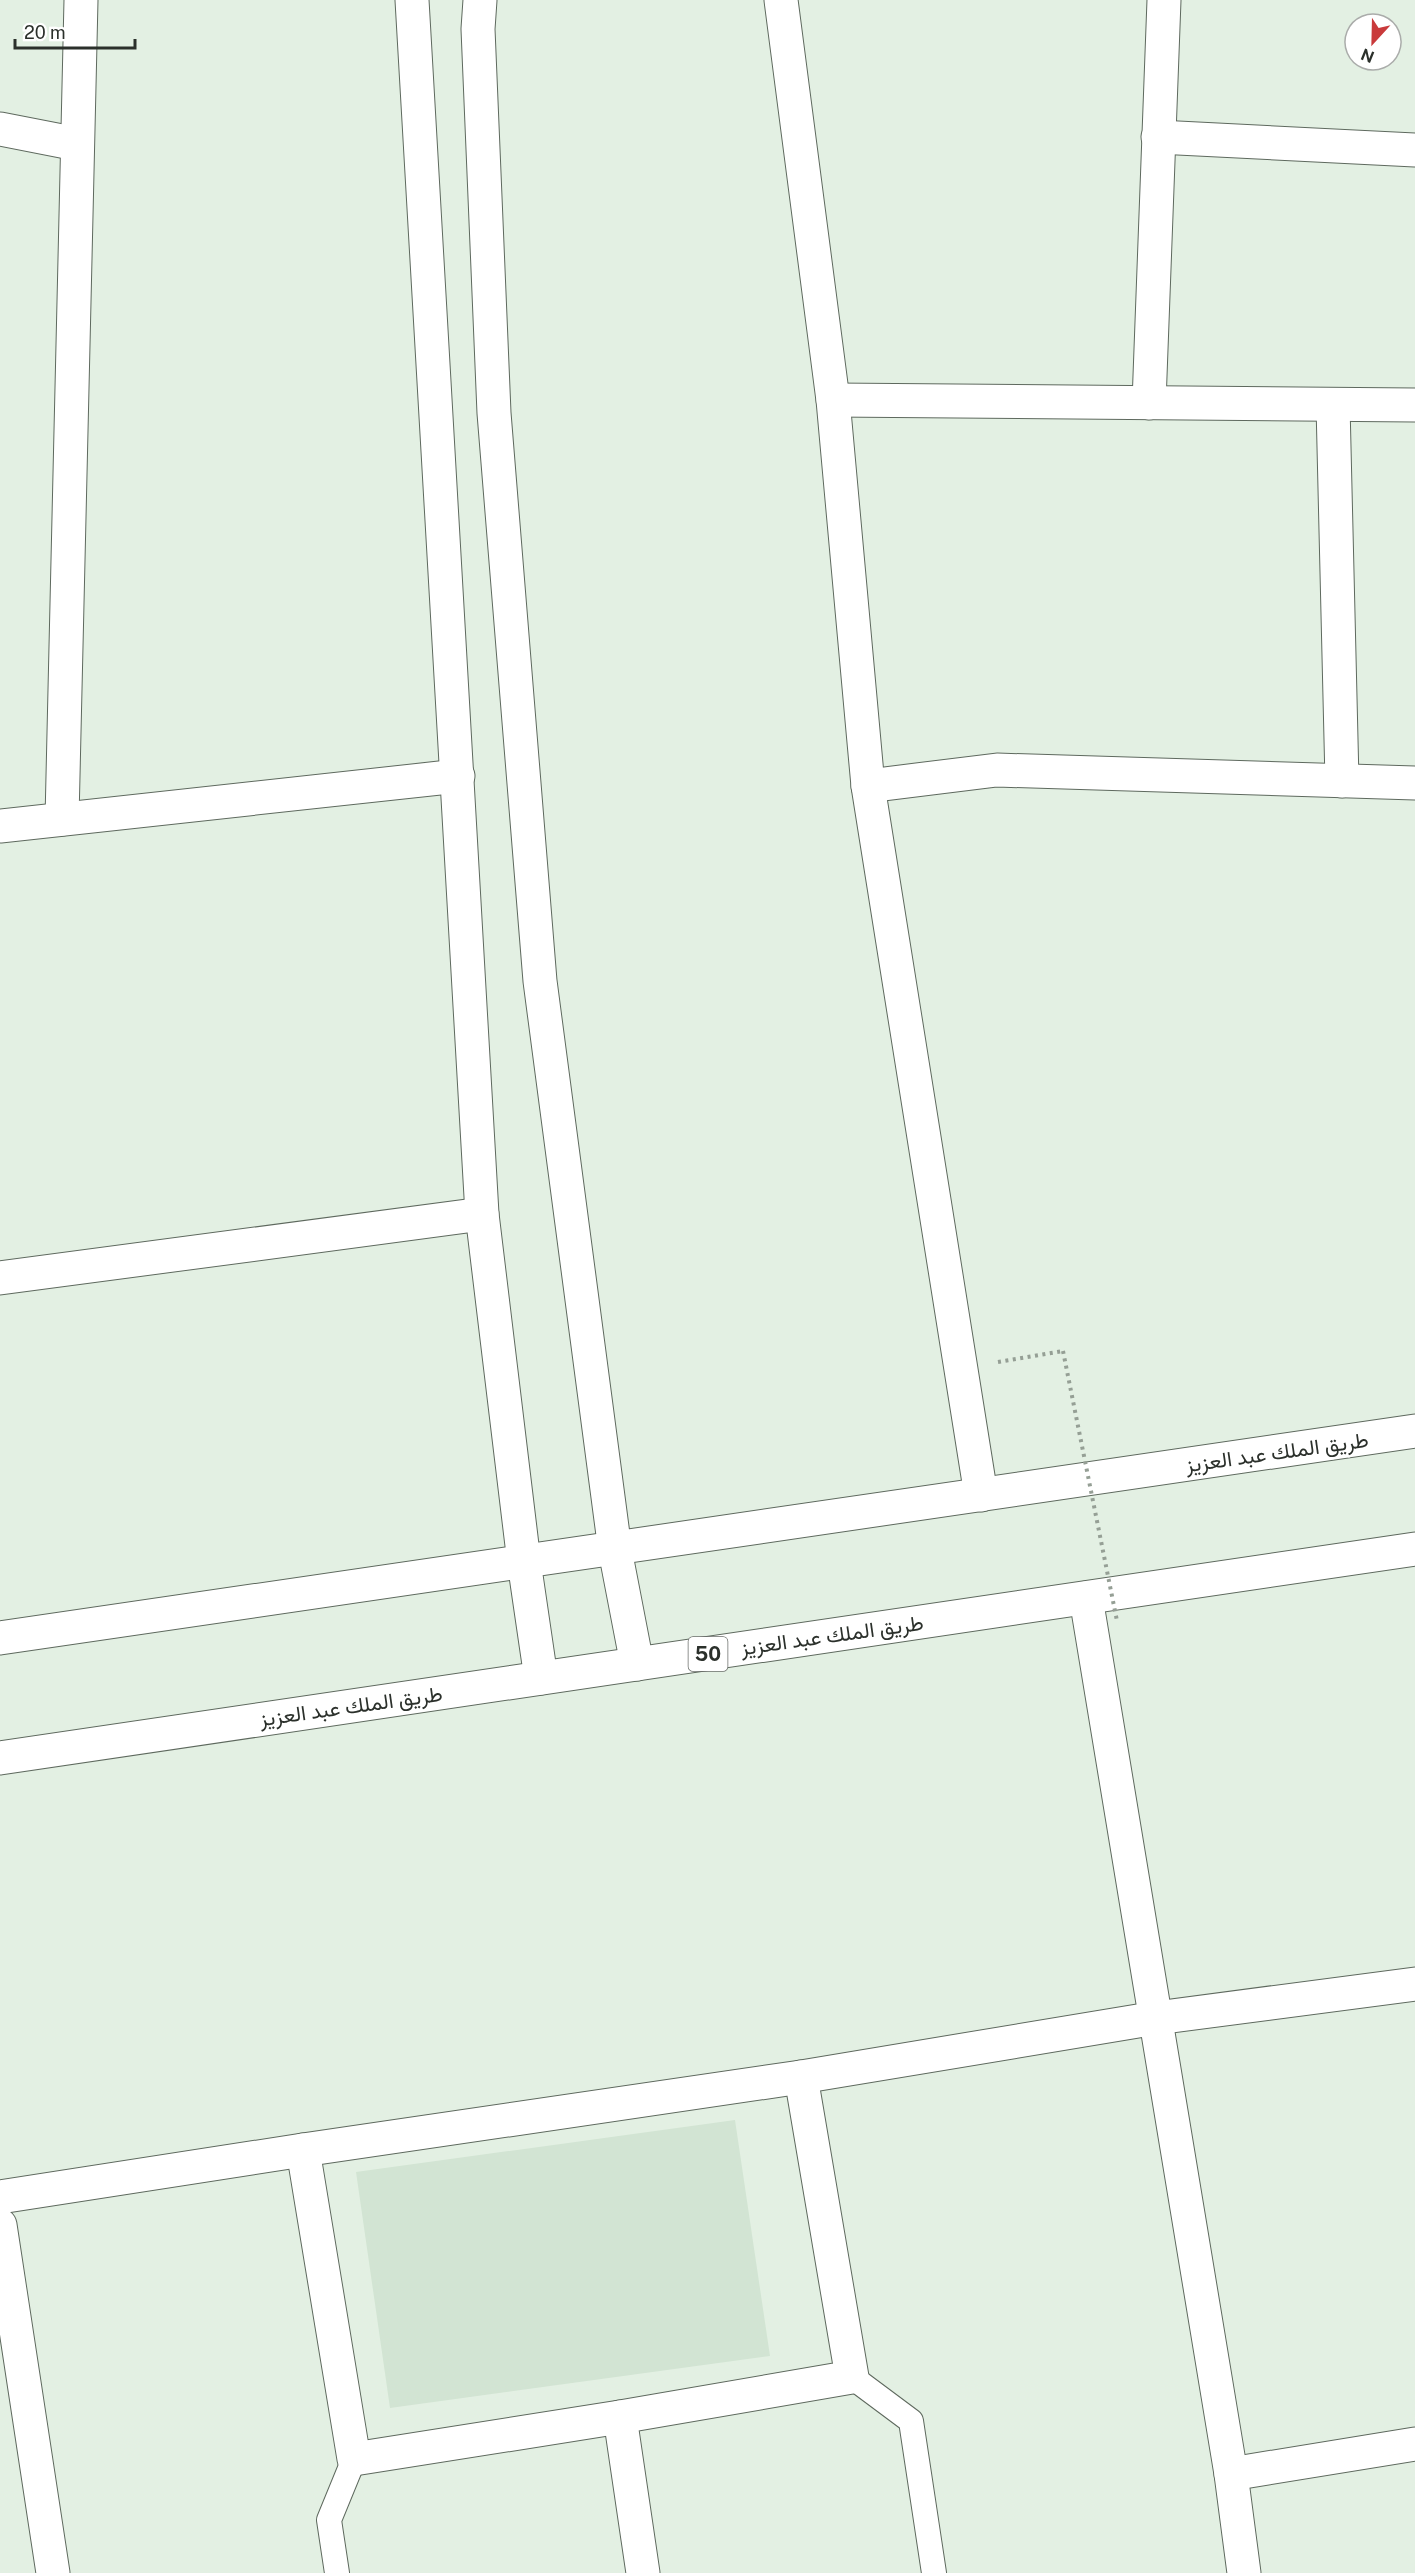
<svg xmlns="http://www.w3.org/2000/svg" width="1415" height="2573" font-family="'Public Sans',Vazirmatn,sans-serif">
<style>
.built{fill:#d2e4d3}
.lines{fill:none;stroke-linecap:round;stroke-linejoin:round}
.service-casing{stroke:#5e695e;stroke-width:26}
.minor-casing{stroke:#5e695e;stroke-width:35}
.tertiary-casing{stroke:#5e695e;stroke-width:35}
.trunk-casing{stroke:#5e695e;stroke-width:35}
.path{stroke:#959f95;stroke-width:4;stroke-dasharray:3 4.5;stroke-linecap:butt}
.service{stroke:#fff;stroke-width:24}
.minor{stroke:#fff;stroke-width:33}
.tertiary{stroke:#fff;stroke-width:33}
.trunk{stroke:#fff;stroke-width:33}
.path-bridge{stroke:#959f95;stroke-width:4;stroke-dasharray:3 4.5;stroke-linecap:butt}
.labels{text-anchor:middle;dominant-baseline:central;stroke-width:4.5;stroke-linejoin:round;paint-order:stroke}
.shield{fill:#fff;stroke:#6b6e6b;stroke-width:1.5}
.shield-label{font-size:20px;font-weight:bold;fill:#2b302b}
.street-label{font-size:21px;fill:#2b302b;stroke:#fff}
</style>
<rect width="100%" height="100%" fill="#e3f0e3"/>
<path class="built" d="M 735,2120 L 770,2356 L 390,2408 L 356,2172 Z"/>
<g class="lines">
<g class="service-casing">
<g id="service">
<path d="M 852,2377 L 911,2421 L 934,2573"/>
<path d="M 337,2573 L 329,2520 L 354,2459"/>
</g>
</g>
<g class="minor-casing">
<g id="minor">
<path d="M 781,0 L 833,400 L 868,786 L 981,1495"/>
<path d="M 0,129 L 77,144"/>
<path d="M 1158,137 L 1415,150"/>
<path d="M 833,400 L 1415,405"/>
<path d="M 1149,403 L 1164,0"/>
<path d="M 1333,405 L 1342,781"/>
<path d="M 868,786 L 997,770 L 1415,783"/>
<path d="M 62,819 L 81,0"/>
<path d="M 0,826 L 458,776"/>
<path d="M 0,1278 L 482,1214"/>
<path d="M 1086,1598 L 1231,2474 L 1244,2573"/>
<path d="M 303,2150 L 354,2459 L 620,2417 L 852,2377 L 801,2077"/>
<path d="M 0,2197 L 303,2150 L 801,2077 L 1156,2018 L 1415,1984"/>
<path d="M 0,2225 L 53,2573"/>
<path d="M 620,2417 L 643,2573"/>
<path d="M 1231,2474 L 1415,2444"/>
</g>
</g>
<g class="tertiary-casing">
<g id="tertiary">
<path d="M 412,0 L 482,1214 L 524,1562 L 541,1678"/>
<path d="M 480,0 L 478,29 L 494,413 L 540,981 L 615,1550 L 637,1664"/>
</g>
</g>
<g class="trunk-casing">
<g id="trunk">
<path d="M 0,1638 L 1415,1431"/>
<path d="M 0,1758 L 1415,1549"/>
</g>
</g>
<path class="path" d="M 998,1362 L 1063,1351"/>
<use href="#service" class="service"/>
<use href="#minor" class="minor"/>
<use href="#tertiary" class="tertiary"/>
<use href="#trunk" class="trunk"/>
<path class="path-bridge" d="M 1063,1351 L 1117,1621"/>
</g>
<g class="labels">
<rect class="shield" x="688.5" y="1637" width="39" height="34" rx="4.5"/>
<g class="shield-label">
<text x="708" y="1654">50</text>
</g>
<g class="street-label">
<text transform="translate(1277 1452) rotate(-8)">طريق الملك عبد العزيز</text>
<text transform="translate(832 1635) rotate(-8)">طريق الملك عبد العزيز</text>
<text transform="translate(351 1706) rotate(-8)">طريق الملك عبد العزيز</text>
</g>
</g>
<g transform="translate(1373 42) rotate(202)"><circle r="28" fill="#ffffff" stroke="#aaacaa" stroke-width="1.5"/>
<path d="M0-4.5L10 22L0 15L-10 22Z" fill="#c93a3b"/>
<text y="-9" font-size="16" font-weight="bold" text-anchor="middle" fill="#2b302b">N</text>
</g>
<path d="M15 39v9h120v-9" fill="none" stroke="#2b302b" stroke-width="3"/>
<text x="24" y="39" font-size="18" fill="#2b302b" stroke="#ffffff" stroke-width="4.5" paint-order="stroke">20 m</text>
</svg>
